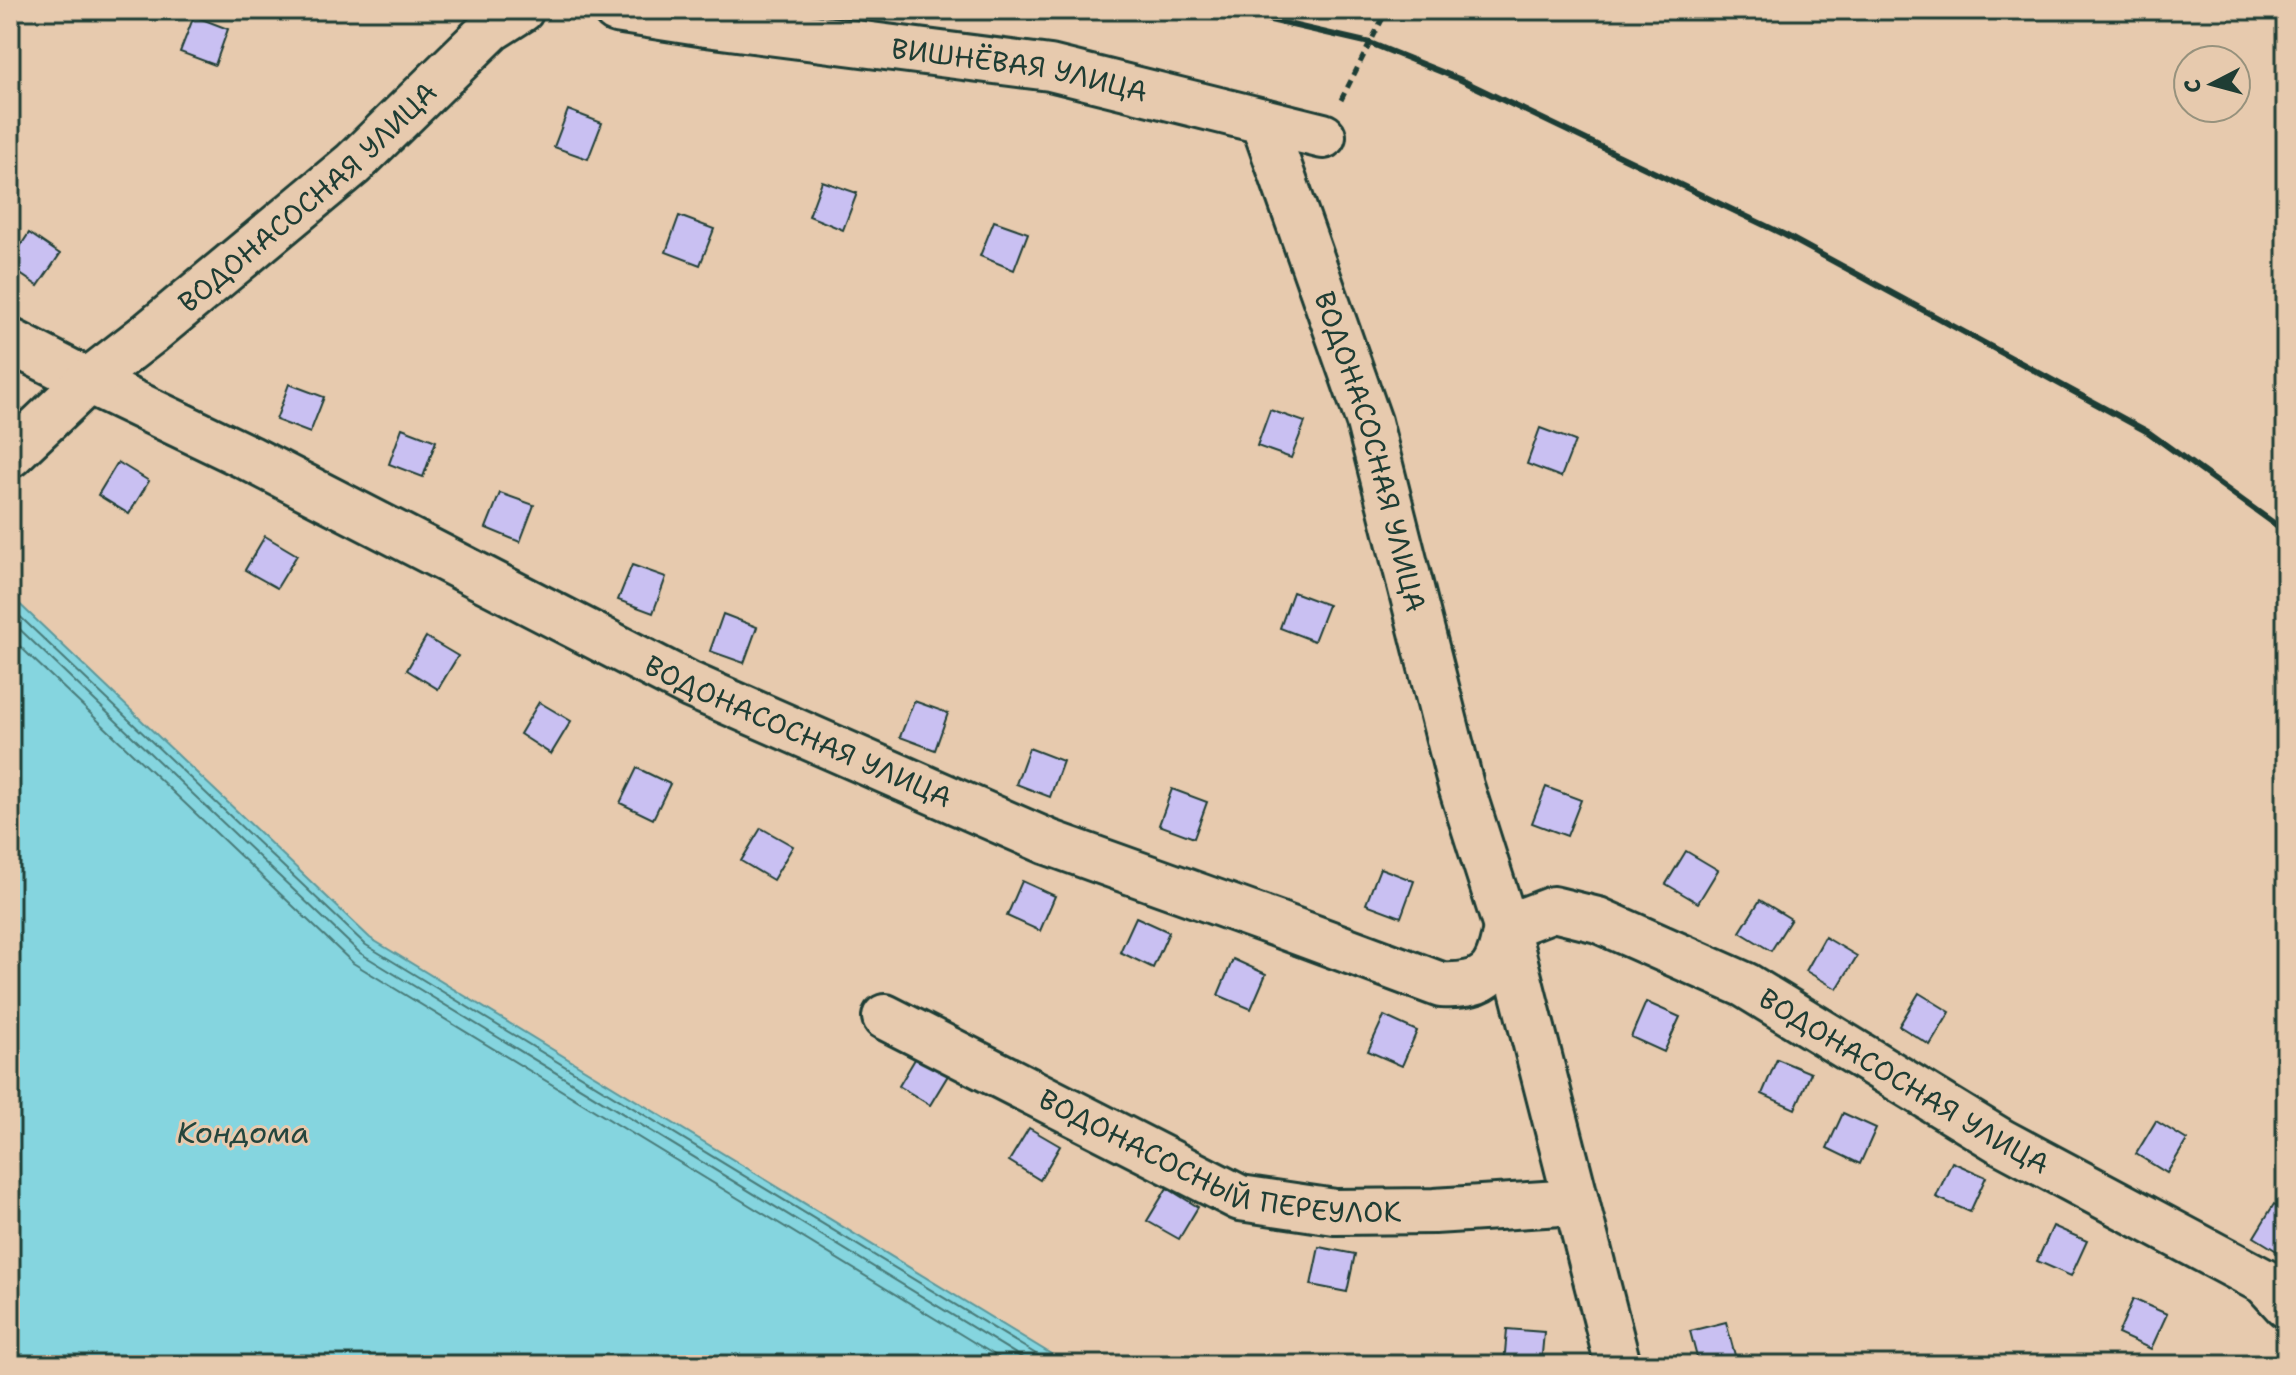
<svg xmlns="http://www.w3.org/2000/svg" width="2296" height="1375" font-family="'Shantell Sans',sans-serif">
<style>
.water{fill:#85d5df;stroke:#5c989b;stroke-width:2}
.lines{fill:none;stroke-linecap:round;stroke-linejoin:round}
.shore{stroke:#487a78;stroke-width:2}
.building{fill:#c9c0f2;stroke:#1f3d34;stroke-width:2}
.minor-casing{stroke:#1f3d34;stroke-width:50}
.path{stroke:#1f3d34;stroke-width:5;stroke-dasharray:8 6;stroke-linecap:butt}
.minor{stroke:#e7caae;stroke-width:44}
.rail{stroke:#1f3d34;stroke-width:6}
.labels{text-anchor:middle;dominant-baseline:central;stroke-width:6;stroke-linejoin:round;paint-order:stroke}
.street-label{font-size:28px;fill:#1f3d34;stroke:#e7caae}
.water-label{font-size:30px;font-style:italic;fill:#24453d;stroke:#e7caae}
</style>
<rect width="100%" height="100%" fill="#e7caae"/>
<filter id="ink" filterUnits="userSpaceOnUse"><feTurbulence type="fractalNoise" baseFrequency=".0125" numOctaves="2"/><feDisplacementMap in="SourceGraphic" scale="16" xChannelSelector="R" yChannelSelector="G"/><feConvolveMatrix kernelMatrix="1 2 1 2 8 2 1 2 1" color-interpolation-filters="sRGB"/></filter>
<g filter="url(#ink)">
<path class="water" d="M 10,595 L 370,938 L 1069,1365 L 10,1365 Z"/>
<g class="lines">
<g class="shore">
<path d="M 10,607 L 366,945 L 1054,1365"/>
<path d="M 10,620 L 360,953 L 1034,1365"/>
<path d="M 10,637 L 353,963 L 1011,1365"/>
</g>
</g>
<g class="building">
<path d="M 194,16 L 228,29 L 215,65 L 180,52 Z"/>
<path d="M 568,110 L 602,123 L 588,159 L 554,147 Z"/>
<path d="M 822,181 L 857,193 L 843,230 L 809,216 Z"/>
<path d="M 679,216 L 714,229 L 700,265 L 666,252 Z"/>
<path d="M 994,221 L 1028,233 L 1014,270 L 980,256 Z"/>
<path d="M 29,233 L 60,254 L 38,286 L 10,267 L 10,262 Z"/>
<path d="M 289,384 L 324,397 L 310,433 L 276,420 Z"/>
<path d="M 1270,410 L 1305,422 L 1291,458 L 1257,446 Z"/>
<path d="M 402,428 L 436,441 L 423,477 L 389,464 Z"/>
<path d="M 1540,428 L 1575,441 L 1561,477 L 1527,464 Z"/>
<path d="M 118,462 L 149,481 L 129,514 L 98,495 Z"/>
<path d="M 500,493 L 534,505 L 520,542 L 486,528 Z"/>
<path d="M 265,536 L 297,555 L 277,588 L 245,570 Z"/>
<path d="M 632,565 L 666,577 L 653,613 L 618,600 Z"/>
<path d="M 1293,592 L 1328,605 L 1314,641 L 1280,628 Z"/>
<path d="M 723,614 L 757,627 L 744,663 L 710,651 Z"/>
<path d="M 426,637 L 458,656 L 438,689 L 407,670 Z"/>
<path d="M 914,701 L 948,713 L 935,750 L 900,737 Z"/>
<path d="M 539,702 L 571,721 L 551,754 L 520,734 Z"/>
<path d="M 1029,748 L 1063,761 L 1050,797 L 1016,784 Z"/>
<path d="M 637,768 L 670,784 L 653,819 L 620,803 Z"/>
<path d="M 1546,787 L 1581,800 L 1567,836 L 1532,823 Z"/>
<path d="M 1172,789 L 1207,802 L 1194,838 L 1159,825 Z"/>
<path d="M 761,828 L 793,846 L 773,880 L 741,861 Z"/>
<path d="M 1686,851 L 1718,870 L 1698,903 L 1666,884 Z"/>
<path d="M 1380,868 L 1414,881 L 1401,917 L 1366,904 Z"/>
<path d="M 1022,881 L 1055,896 L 1040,931 L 1007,916 Z"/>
<path d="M 1760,900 L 1791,919 L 1771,951 L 1740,932 Z"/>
<path d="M 1136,917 L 1169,932 L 1153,968 L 1120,952 Z"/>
<path d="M 1825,937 L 1857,956 L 1837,989 L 1806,971 Z"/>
<path d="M 1233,959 L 1266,974 L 1251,1009 L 1218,995 Z"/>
<path d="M 1919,993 L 1950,1012 L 1930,1045 L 1899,1026 Z"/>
<path d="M 1646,1002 L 1680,1017 L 1664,1052 L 1631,1037 Z"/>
<path d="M 1384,1016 L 1417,1031 L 1402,1066 L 1368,1051 Z"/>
<path d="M 918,1054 L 950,1072 L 930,1105 L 899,1086 Z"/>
<path d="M 1777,1059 L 1811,1073 L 1795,1109 L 1762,1094 Z"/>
<path d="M 1843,1113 L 1876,1128 L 1860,1164 L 1827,1148 Z"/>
<path d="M 2156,1121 L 2187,1140 L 2167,1173 L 2136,1154 Z"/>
<path d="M 1029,1128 L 1060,1146 L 1040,1180 L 1009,1161 Z"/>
<path d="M 1952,1162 L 1986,1177 L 1970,1212 L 1936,1197 Z"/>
<path d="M 1167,1188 L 1198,1207 L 1179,1239 L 1147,1221 Z"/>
<path d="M 2274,1204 L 2286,1211 L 2285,1256 L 2254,1237 Z"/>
<path d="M 2053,1226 L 2087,1241 L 2071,1276 L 2037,1261 Z"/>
<path d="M 1319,1247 L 1355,1254 L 1347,1292 L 1311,1285 Z"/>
<path d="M 2133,1299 L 2167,1314 L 2151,1349 L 2118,1334 Z"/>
<path d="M 1726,1322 L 1736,1359 L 1713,1365 L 1699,1365 L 1690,1331 Z"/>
<path d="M 1507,1329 L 1544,1332 L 1541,1365 L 1504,1365 Z"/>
</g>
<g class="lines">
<g class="minor-casing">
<g id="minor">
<path id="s1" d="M 616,10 L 706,24 L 1050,68 L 1323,136"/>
<path id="s2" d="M 1263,121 L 1369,422 L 1461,786 L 1506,927 L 1553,909 L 1598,920 L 1745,985 L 2002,1142 L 2265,1282 L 2286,1305"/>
<path id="s3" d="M 10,341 L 88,381 L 249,458 L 690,685 L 1048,842 L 1277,924 L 1441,985 C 1489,987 1499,971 1506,927"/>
<path id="s4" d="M 10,455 L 88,381 L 150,333 L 353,164 L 491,29 L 521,10"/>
<path d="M 1506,927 L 1618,1365"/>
<path id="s5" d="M 885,1017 L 1240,1198 L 1335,1212 L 1434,1211 L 1576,1202"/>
</g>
</g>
<path class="path" d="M 1341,100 L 1387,10"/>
<use href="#minor" class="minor"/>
<path class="rail" d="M 1227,10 L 1370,43 L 1459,79 L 1785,235 L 2148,432 L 2286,532"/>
</g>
</g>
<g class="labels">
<g class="street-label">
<text stroke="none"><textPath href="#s1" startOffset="408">ВИШНЁВАЯ УЛИЦА</textPath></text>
<text stroke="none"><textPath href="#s4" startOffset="394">ВОДОНАСОСНАЯ УЛИЦА</textPath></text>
<text stroke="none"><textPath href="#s2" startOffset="348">ВОДОНАСОСНАЯ УЛИЦА</textPath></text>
<text stroke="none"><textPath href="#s3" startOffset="880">ВОДОНАСОСНАЯ УЛИЦА</textPath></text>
<text stroke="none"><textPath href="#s2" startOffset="1286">ВОДОНАСОСНАЯ УЛИЦА</textPath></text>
<text stroke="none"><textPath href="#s5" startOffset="368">ВОДОНАСОСНЫЙ ПЕРЕУЛОК</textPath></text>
</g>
<g class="water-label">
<text x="243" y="1132">Кондома</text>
</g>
</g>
<rect width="2296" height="1375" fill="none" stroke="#e7caae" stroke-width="40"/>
<rect x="20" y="20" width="2256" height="1335" fill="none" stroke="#1f3d34" stroke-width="3" filter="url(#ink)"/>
<g transform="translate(2212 84) rotate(264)"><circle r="38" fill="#e7caae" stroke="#97927d" stroke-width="2"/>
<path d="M0-6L14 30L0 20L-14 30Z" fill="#1f3d34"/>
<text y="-12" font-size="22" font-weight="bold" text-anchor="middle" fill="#1f3d34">С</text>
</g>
</svg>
